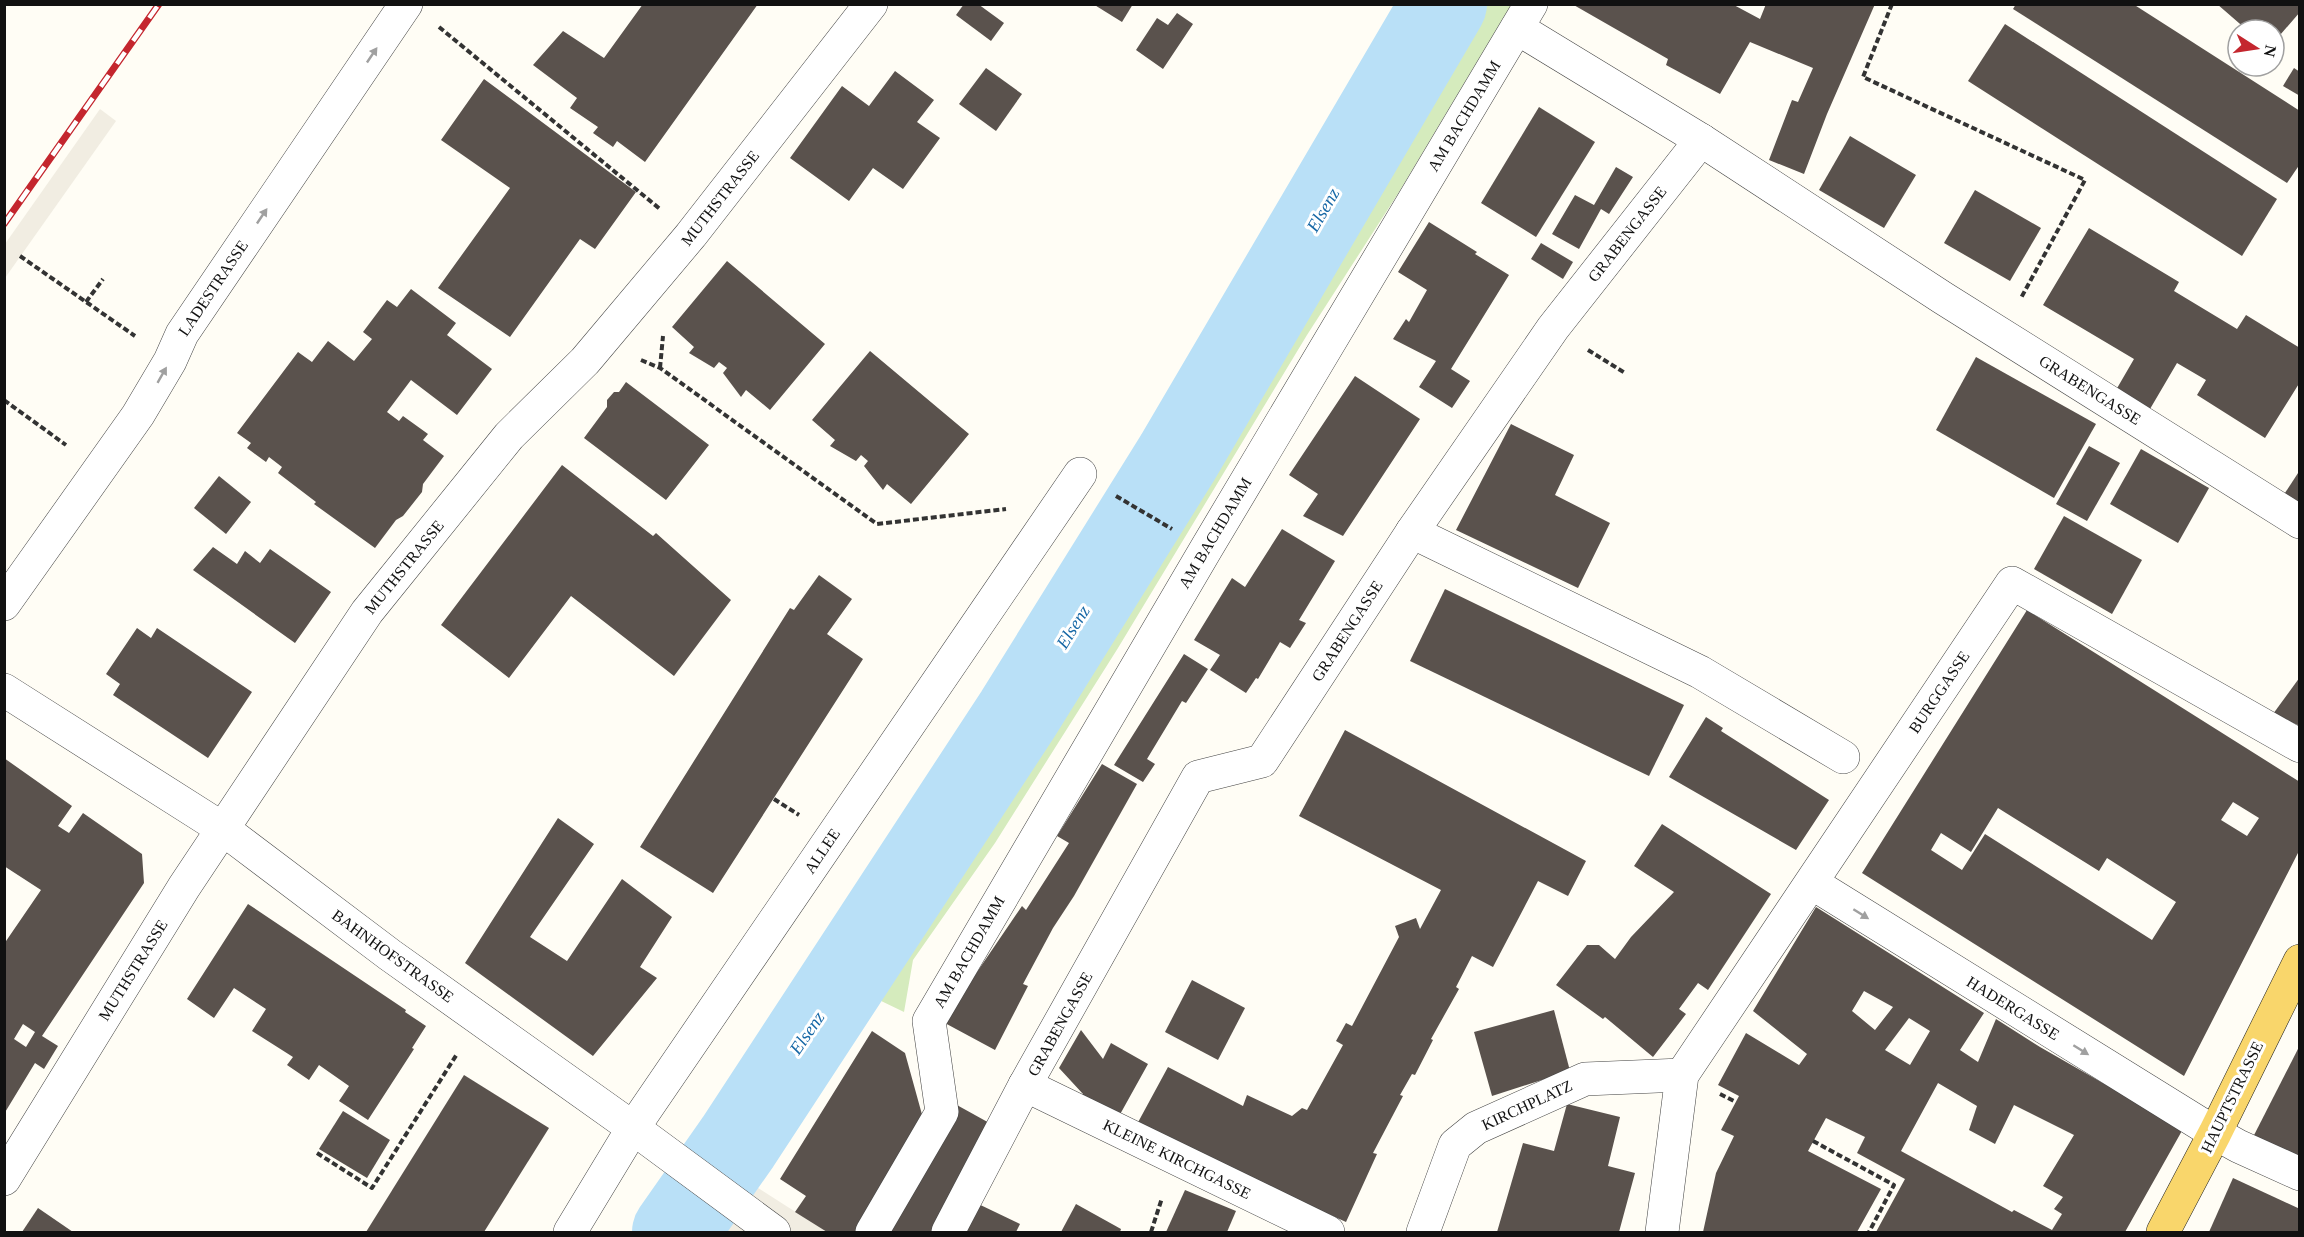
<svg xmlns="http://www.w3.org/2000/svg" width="2304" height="1237" font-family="Georgia,serif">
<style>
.green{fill:#d5ebbd}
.plaza{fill:#f1ede2}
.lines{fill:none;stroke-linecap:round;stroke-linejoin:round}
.river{stroke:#b9e0f7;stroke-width:86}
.building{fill:#5a524d;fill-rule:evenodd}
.minor-casing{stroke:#444;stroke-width:34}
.major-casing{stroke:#222;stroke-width:34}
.path{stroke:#333;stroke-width:4;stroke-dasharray:6 3;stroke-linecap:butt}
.minor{stroke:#fff;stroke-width:33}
.major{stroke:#f9d66b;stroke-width:33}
.rail-casing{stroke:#c4262e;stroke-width:7}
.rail{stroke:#fff;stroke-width:4.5;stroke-dasharray:14;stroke-linecap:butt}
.oneway{fill:#a0a0a0}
.labels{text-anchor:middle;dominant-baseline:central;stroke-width:6;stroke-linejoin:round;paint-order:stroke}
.street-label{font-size:16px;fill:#111;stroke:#fff}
.water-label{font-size:18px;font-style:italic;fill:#1768a6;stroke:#fff}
</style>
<rect width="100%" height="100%" fill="#fffdf5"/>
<path class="green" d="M 1403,5 L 1511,5 L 1399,192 L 1307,335 L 1118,648 L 995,843 L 913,960 L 904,1012 L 877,999 L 755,1186 L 699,1143 L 830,948 Z"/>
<g class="plaza">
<path d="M 100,109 L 116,121 L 5,278 L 5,244 Z"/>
<path d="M 755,1186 L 827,1232 L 726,1232 Z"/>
</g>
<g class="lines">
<path class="river" d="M 675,1232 L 738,1142 L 1018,714 L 1178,457 L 1444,4"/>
</g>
<g class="building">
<path d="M 643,4 L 758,4 L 645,162 L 617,141 L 613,147 L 593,133 L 598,127 L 570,108 L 577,98 L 533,65 L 563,31 L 604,58 Z"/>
<path d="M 964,4 L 978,4 L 1004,23 L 991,41 L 956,15 Z"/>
<path d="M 1093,4 L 1133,4 L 1122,22 Z"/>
<path d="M 1572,4 L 1732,4 L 1760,19 L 1766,4 L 1875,4 L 1827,114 L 1804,174 L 1769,160 L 1792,100 L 1798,102 L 1813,68 L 1750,42 L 1720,94 L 1666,65 L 1668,59 Z"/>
<path d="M 2016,4 L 2133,4 L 2300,111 L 2300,164 L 2287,183 L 2013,9 Z"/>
<path d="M 2217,4 L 2300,4 L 2300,12 L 2274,42 L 2274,30 L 2247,30 Z"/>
<path d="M 1177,13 L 1193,24 L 1163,69 L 1136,50 L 1157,18 L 1168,25 Z"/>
<path d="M 2005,24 L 2277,199 L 2242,256 L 1968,81 Z"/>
<path d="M 986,68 L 1022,94 L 996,131 L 959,104 Z"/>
<path d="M 2294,68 L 2300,72 L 2300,96 L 2283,86 Z"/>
<path d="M 895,71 L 934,100 L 917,122 L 940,138 L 903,189 L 873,168 L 849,201 L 790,158 L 842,86 L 869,106 Z"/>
<path d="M 484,79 L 636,192 L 595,249 L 580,239 L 510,337 L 438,288 L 510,188 L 441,140 Z"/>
<path d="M 1539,107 L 1595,142 L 1536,237 L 1481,203 Z"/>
<path d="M 1850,136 L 1916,175 L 1884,228 L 1819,190 Z"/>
<path d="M 1616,167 L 1633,177 L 1609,214 L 1601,209 L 1579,249 L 1552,234 L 1575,195 L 1594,205 Z"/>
<path d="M 1975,190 L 2041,228 L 2010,281 L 1944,243 Z"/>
<path d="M 1429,222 L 1477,252 L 1475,254 L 1509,275 L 1451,369 L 1470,381 L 1452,408 L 1419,387 L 1436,361 L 1393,339 L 1406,319 L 1409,322 L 1427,290 L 1398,272 Z"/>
<path d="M 2089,228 L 2179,282 L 2174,291 L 2237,329 L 2246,315 L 2300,348 L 2300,382 L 2265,438 L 2197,395 L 2206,380 L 2177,363 L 2150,409 L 2116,390 L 2134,359 L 2043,305 Z"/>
<path d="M 1541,243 L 1573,262 L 1563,279 L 1531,259 Z"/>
<path d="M 727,261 L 825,344 L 770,410 L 746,390 L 741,397 L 723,373 L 727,368 L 719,362 L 714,368 L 689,353 L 694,347 L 672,327 Z"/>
<path d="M 411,289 L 456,323 L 447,335 L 492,369 L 457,415 L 411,380 L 387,412 L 399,421 L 403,416 L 428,434 L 423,440 L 444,456 L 423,484 L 422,492 L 403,516 L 396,520 L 375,548 L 314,504 L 316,502 L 278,473 L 282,467 L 269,457 L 266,462 L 247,448 L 251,443 L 237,433 L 298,352 L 312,362 L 328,341 L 354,361 L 372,339 L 363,332 L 387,300 L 397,307 Z"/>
<path d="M 870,351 L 969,434 L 911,504 L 887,484 L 883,490 L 864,466 L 868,461 L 861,455 L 856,461 L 830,446 L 835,440 L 812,420 Z"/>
<path d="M 1976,357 L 2096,424 L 2054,498 L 1936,430 Z"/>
<path d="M 1355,376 L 1420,419 L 1343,536 L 1303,516 L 1318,494 L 1289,475 Z"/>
<path d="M 626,382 L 709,445 L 666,500 L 584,438 L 607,407 L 607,400 L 614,392 L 619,392 Z"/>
<path d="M 1511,424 L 1574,455 L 1555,495 L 1610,523 L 1578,588 L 1456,530 Z"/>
<path d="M 2089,446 L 2120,463 L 2087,521 L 2056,504 Z"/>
<path d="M 2141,449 L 2209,488 L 2178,543 L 2110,504 Z"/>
<path d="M 562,465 L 653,536 L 656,533 L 731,600 L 674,676 L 571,596 L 509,678 L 441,625 Z"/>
<path d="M 2300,470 L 2300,507 L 2283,496 Z"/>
<path d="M 219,476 L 251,502 L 226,534 L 194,508 Z"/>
<path d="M 2064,516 L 2142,560 L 2112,614 L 2034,569 Z"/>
<path d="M 1282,529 L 1335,561 L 1299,620 L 1306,623 L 1290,648 L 1280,642 L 1258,679 L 1256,678 L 1246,693 L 1210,670 L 1220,655 L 1194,640 L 1232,578 L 1245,587 Z"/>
<path d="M 213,547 L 237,564 L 245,551 L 260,563 L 270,549 L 331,592 L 295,643 L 193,570 Z"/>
<path d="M 819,575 L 852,599 L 827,634 L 863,659 L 713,893 L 640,847 L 790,608 L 794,610 Z"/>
<path d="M 1445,589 L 1684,705 L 1649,776 L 1410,661 Z"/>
<path d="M 2027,610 L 2300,782 L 2300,849 L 2184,1076 L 1862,873 ZM 2233,802 L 2259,818 L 2247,836 L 2221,820 ZM 1998,808 L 2099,871 L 2107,858 L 2176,902 L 2152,940 L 1985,834 L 1962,870 L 1931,850 L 1941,833 L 1971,852 Z"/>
<path d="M 137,628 L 151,638 L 157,628 L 252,692 L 208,758 L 113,695 L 120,684 L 106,674 Z"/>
<path d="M 1184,654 L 1208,669 L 1186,703 L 1182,701 L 1147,759 L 1155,764 L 1143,782 L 1114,765 Z"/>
<path d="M 2300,677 L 2300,726 L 2273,714 Z"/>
<path d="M 1706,717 L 1723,728 L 1721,731 L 1829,800 L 1796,850 L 1669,777 Z"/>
<path d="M 1345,730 L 1586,861 L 1568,896 L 1538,881 L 1493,967 L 1472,956 L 1456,987 L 1459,989 L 1431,1039 L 1433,1040 L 1415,1075 L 1412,1074 L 1400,1095 L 1403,1096 L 1373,1153 L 1377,1154 L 1346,1222 L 1136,1126 L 1168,1067 L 1243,1106 L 1247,1095 L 1292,1116 L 1302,1108 L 1307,1110 L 1343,1045 L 1336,1041 L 1346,1023 L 1352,1026 L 1399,937 L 1395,926 L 1416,918 L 1420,929 L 1441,890 L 1299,816 Z"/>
<path d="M 4,758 L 72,806 L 58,826 L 69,833 L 83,813 L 142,854 L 144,883 L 42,1036 L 58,1046 L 44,1069 L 35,1063 L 4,1114 L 4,944 L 41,890 L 4,866 ZM 23,1024 L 35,1032 L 26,1047 L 14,1039 Z"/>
<path d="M 1102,764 L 1137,784 L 1074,896 L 1053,928 L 1023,984 L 1028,986 L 995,1050 L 943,1022 L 1022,906 L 1026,910 L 1069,843 L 1057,836 Z"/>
<path d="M 558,818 L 594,844 L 530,937 L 567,961 L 622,879 L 672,917 L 640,967 L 657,978 L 593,1056 L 465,963 Z"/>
<path d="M 1662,824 L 1771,894 L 1708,990 L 1698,983 L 1679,1009 L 1686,1014 L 1653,1057 L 1605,1017 L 1603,1019 L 1556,985 L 1587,945 L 1599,945 L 1615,959 L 1631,937 L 1674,892 L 1634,866 Z"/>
<path d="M 248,904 L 406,1010 L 405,1012 L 426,1026 L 412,1048 L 414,1049 L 368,1120 L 339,1101 L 349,1086 L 319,1065 L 309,1080 L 287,1065 L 293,1057 L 252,1031 L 266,1009 L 234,988 L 214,1018 L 187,999 Z"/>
<path d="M 1816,907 L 1984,1013 L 1960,1050 L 1978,1062 L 1996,1019 L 2040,1047 L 2183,1129 L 2125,1232 L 1876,1232 L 1905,1179 L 1857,1153 L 1865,1137 L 1826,1118 L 1808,1151 L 1881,1189 L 1857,1232 L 1703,1232 L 1716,1173 L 1734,1136 L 1721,1130 L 1739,1096 L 1718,1085 L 1746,1033 L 1799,1065 L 1807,1054 L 1753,1011 ZM 1864,991 L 1893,1007 L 1875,1030 L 1852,1011 ZM 1909,1018 L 1930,1031 L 1910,1065 L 1885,1050 ZM 1938,1083 L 1977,1106 L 1969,1130 L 1995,1144 L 2014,1105 L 2074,1135 L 2043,1186 L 2063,1197 L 2054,1209 L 2062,1214 L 2052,1230 L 2014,1210 L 2012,1212 L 1901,1151 Z"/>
<path d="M 1192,980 L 1245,1008 L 1218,1060 L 1165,1032 Z"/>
<path d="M 1554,1010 L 1570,1071 L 1492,1096 L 1474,1032 Z"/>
<path d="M 1081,1030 L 1103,1059 L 1111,1043 L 1148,1064 L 1118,1118 L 1082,1098 L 1083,1094 L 1059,1068 Z"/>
<path d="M 872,1031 L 905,1053 L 926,1129 L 860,1232 L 827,1232 L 795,1212 L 806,1196 L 780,1179 Z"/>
<path d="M 2300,1045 L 2300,1165 L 2250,1143 Z"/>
<path d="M 464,1075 L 549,1128 L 484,1232 L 366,1232 Z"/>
<path d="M 955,1104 L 993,1125 L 932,1232 L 883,1232 Z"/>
<path d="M 1567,1104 L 1620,1117 L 1608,1166 L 1635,1173 L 1619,1232 L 1497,1232 L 1523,1143 L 1554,1151 Z"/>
<path d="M 343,1111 L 390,1140 L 367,1178 L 319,1149 Z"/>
<path d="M 2233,1178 L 2300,1209 L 2300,1232 L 2209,1232 Z"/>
<path d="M 1185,1190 L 1236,1211 L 1227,1232 L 1166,1232 Z"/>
<path d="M 970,1200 L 1020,1224 L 1016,1232 L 955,1232 Z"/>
<path d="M 1076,1204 L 1121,1229 L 1120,1232 L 1061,1232 Z"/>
<path d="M 38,1208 L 73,1232 L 22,1232 Z"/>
</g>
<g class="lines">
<g class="minor-casing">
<g id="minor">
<path d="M 1517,28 L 1701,140 L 1943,298 L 2300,522"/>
<path d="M 1412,532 L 1700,672 L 1843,757"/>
<path d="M 4,604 L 138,415 L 170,361 L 182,334 L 406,4"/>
<path d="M 4,690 L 223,829 L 390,955 L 633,1128 L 774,1232"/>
<path d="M 1812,883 L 2215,1133 L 2238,1146 L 2300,1174"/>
<path d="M 1025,1085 L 1328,1232"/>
<path d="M 4,1179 L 184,887 L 367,612 L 509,436 L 585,361 L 691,235 L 871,4"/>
<path d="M 570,1232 L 633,1128 L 1080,474"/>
<path d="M 872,1232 L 942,1112 L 929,1021 L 1206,549 L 1531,4"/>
<path d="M 948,1232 L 1025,1085 L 1198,777 L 1262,761 L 1412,532 L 1553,328 L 1701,140"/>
<path d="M 1423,1232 L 1455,1145 L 1476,1128 L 1585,1079 L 1682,1075"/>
<path d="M 1662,1232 L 1682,1075 L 2012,583 L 2300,746"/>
</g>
</g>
<g class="major-casing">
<path id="major" d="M 2163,1232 L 2215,1133 L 2300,961"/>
</g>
<g class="path">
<path d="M 1892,4 L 1863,77 L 2085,180 L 2021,298"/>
<path d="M 439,27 L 660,209"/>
<path d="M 20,256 L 135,336"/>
<path d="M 86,302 L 103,279"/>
<path d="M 1588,350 L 1625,373"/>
<path d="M 641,360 L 660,368 L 877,524 L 1006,509"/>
<path d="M 660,368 L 663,336"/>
<path d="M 4,400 L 66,445"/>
<path d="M 1116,496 L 1172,529"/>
<path d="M 774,799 L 799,815"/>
<path d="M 1720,1094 L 1736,1102"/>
<path d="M 1813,1141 L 1894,1185 L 1869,1232"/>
<path d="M 317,1153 L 372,1188 L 457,1054"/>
<path d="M 1151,1232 L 1162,1198"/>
</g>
<use href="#minor" class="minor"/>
<use href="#major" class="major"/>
<g class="rail-casing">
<path id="rail" d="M 4,224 L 159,4"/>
</g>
<use href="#rail" class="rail"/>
</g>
<defs><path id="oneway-solid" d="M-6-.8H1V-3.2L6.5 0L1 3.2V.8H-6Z" transform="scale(1.5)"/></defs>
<g class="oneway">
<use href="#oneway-solid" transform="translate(372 55) rotate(-56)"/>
<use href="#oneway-solid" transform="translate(262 216) rotate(-56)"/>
<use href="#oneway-solid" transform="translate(162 375) rotate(-60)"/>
<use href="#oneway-solid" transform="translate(1861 914) rotate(32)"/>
<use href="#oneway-solid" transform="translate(2081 1050) rotate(32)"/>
</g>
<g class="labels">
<g class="street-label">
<text transform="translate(1464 116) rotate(-59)">AM BACHDAMM</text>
<text transform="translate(720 198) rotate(-52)">MUTHSTRASSE</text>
<text transform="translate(1627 234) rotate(-52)">GRABENGASSE</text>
<text transform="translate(213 288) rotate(-56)">LADESTRASSE</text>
<text transform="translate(2090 390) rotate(32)">GRABENGASSE</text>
<text transform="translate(1215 533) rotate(-59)">AM BACHDAMM</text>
<text transform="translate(404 567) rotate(-51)">MUTHSTRASSE</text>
<text transform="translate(1347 631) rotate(-57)">GRABENGASSE</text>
<text transform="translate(1939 692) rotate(-56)">BURGGASSE</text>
<text transform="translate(822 851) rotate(-56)">ALLEE</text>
<text transform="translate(969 952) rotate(-60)">AM BACHDAMM</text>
<text transform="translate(393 956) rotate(36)">BAHNHOFSTRASSE</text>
<text transform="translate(133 970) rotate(-58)">MUTHSTRASSE</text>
<text transform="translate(2013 1008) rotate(32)">HADERGASSE</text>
<text transform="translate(1060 1024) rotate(-61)">GRABENGASSE</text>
<text transform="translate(2232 1097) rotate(-64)">HAUPTSTRASSE</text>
<text transform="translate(1527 1105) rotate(-25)">KIRCHPLATZ</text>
<text transform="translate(1177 1159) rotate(26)">KLEINE KIRCHGASSE</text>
</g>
<g class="water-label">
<text transform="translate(1323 210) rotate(-60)">Elsenz</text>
<text transform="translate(1073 627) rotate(-58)">Elsenz</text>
<text transform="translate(807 1033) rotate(-56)">Elsenz</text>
</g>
</g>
<rect width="2304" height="1237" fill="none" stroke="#111111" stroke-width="12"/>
<g transform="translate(2256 48) rotate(102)"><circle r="28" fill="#ffffff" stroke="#a0a0a0" stroke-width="1.5"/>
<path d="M0-4.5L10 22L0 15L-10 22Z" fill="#c4262e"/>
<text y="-9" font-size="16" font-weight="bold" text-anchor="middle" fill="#111111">N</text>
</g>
</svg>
